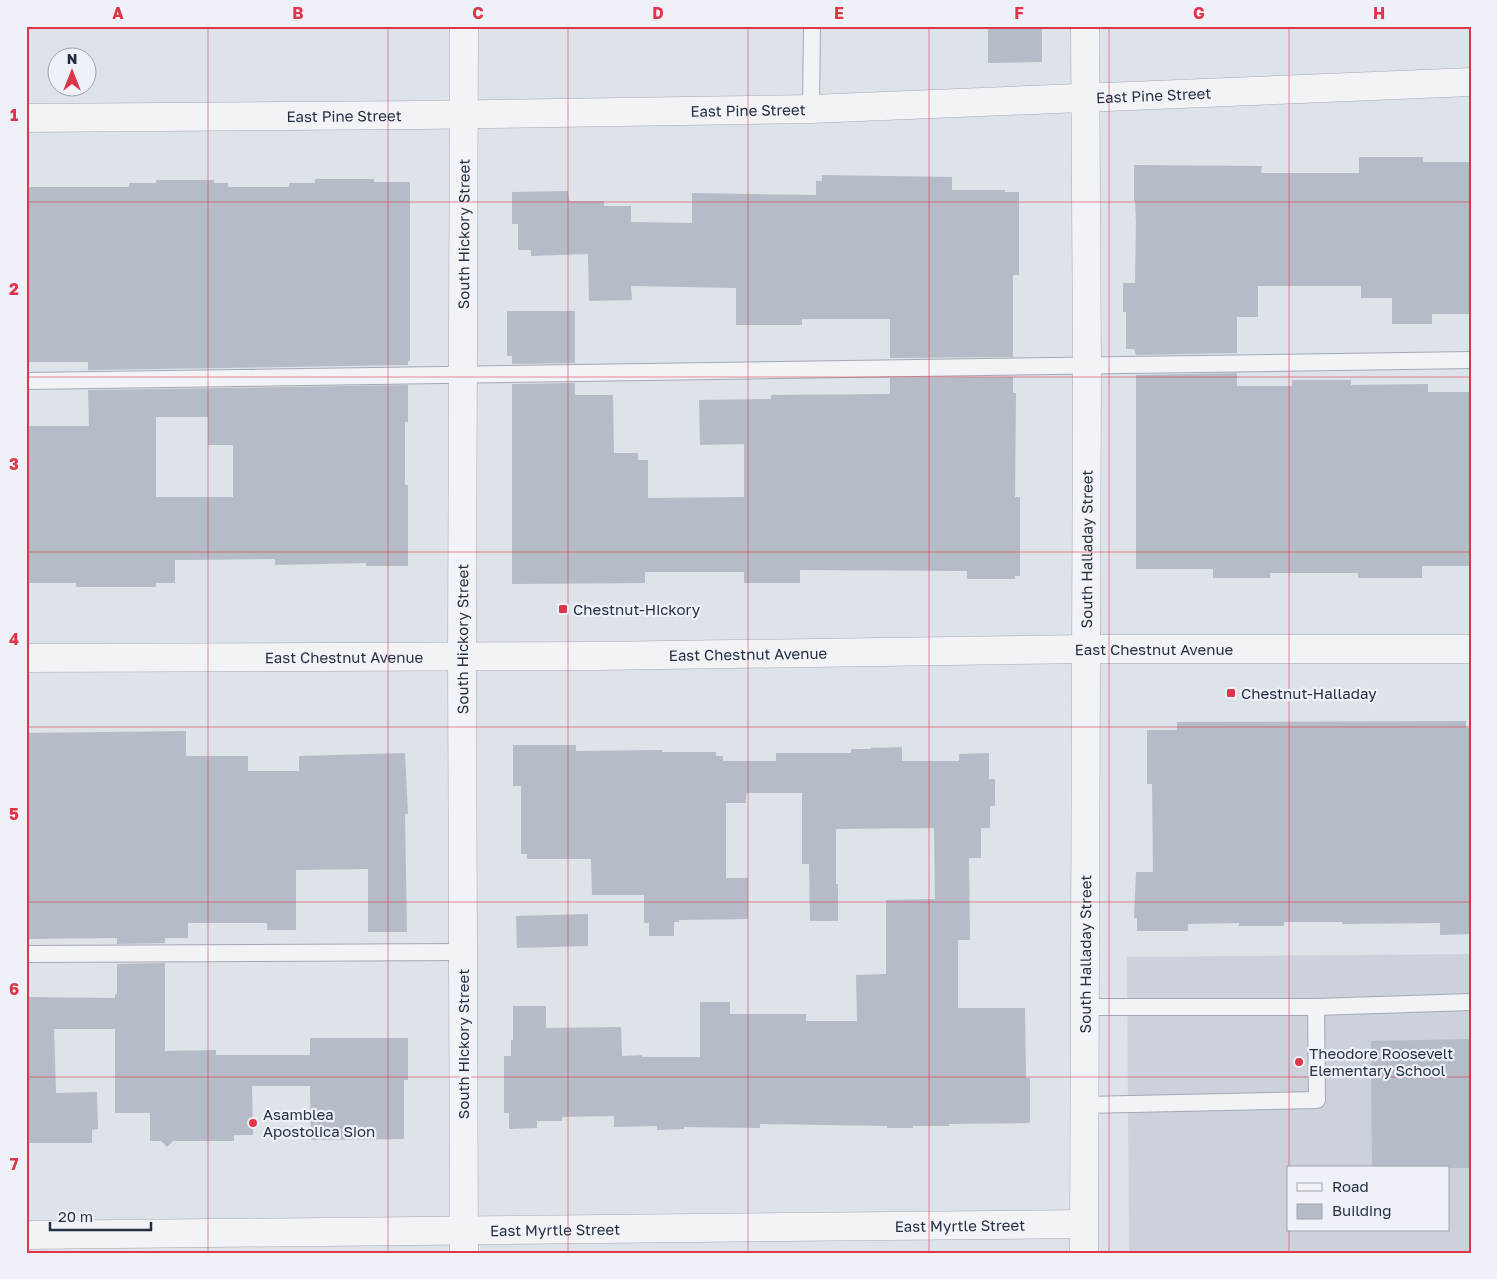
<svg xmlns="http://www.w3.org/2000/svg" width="1497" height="1279" font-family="'Golos Text',sans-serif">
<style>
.built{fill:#ccd1dc;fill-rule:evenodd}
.building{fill:#b5bbc7;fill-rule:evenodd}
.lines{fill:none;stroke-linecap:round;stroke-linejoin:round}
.service-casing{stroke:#a3a9b4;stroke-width:18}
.minor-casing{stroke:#a3a9b4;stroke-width:29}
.tertiary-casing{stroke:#a3a9b4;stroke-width:29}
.service{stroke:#f1f3f7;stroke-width:16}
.minor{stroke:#f1f3f7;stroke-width:28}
.tertiary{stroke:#f1f3f7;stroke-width:28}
.grid{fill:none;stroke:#dd354a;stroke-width:1;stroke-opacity:0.55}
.poi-dot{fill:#dd354a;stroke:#eef1f7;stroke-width:2}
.labels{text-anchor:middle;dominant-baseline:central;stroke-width:4.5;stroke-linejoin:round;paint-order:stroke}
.street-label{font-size:15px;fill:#252f42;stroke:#eef1f7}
.poi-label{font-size:15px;fill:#252f42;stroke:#eef1f7;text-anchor:start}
.neatline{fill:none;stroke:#dd354a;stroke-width:2}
.grid-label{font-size:16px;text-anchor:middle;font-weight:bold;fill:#dd354a}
</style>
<rect width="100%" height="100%" fill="#dee2e9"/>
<path class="built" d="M 1471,954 L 1471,1253 L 1129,1253 L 1127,957 ZM 1288,1168 L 1448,1168 L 1448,1230 L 1288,1230 Z"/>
<g class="building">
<path d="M 988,26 L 1042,26 L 1042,62 L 988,63 Z"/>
<path d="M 1359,157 L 1423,157 L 1423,162 L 1471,162 L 1471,314 L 1432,314 L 1432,324 L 1392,324 L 1392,298 L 1361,298 L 1361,286 L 1258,286 L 1258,317 L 1237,317 L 1237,353 L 1136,355 L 1134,349 L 1126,349 L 1126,312 L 1123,312 L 1123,283 L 1135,283 L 1136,222 L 1135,201 L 1134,201 L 1134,165 L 1262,166 L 1261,173 L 1359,173 Z"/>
<path d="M 822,175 L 952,177 L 952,190 L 1005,190 L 1005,192 L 1019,192 L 1019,275 L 1013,275 L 1013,357 L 890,358 L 890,319 L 802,319 L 802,325 L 736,325 L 736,288 L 631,286 L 632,300 L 589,301 L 588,254 L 531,256 L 531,250 L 518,250 L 518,224 L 512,224 L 512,192 L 568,191 L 569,201 L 604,201 L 604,206 L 631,206 L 631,222 L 692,223 L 692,193 L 816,195 L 816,181 L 822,181 Z"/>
<path d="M 315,179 L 374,179 L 374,182 L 410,182 L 410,361 L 408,361 L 408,365 L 88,370 L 88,362 L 26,362 L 26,187 L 129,187 L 129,183 L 156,183 L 156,180 L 214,180 L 214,183 L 228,183 L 228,187 L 289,187 L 289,183 L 315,183 Z"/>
<path d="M 507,311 L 575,311 L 575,363 L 512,364 L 512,356 L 507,356 Z"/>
<path d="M 1237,373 L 1237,386 L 1292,386 L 1292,380 L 1351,380 L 1351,385 L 1428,384 L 1428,392 L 1471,392 L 1471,566 L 1422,566 L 1422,578 L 1358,578 L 1358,573 L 1270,573 L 1270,578 L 1213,578 L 1213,569 L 1136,569 L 1136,375 Z"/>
<path d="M 1013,377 L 1013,393 L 1016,393 L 1015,497 L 1020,497 L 1020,576 L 1015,576 L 1015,579 L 967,579 L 967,571 L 800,570 L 800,583 L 744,583 L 744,572 L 645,572 L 645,583 L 512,584 L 512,384 L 575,383 L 575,395 L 613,395 L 614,453 L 638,453 L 638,460 L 648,460 L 648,498 L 744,497 L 744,444 L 700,445 L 699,400 L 771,399 L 771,395 L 890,394 L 890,378 Z"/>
<path d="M 408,385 L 408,422 L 405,422 L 405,485 L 408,485 L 408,566 L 366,566 L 366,563 L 275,565 L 275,559 L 175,560 L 175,583 L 156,583 L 156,587 L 76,587 L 76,583 L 26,583 L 26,426 L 89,426 L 88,390 ZM 156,417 L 208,417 L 208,445 L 233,445 L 233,497 L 156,497 Z"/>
<path d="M 1466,721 L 1466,728 L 1471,728 L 1471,934 L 1440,935 L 1440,923 L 1342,924 L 1342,922 L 1284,922 L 1284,926 L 1239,926 L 1239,923 L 1188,924 L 1188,931 L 1137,931 L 1137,918 L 1134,918 L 1136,872 L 1153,872 L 1152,784 L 1147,784 L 1147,730 L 1177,730 L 1177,722 Z"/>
<path d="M 186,731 L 186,756 L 248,756 L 248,771 L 299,771 L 299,756 L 405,753 L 408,814 L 405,814 L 407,932 L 368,932 L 368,869 L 296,870 L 296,930 L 267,930 L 267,923 L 188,923 L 188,938 L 165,938 L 165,943 L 117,944 L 117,938 L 26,939 L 26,733 Z"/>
<path d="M 513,745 L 576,745 L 576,751 L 662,750 L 662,752 L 716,752 L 716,756 L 723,756 L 723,761 L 776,761 L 776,753 L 851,753 L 851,749 L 871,749 L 871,748 L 902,747 L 902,761 L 959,761 L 959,754 L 989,753 L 989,779 L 995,779 L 995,806 L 990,806 L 990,828 L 981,828 L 981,858 L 969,858 L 970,940 L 958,940 L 958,1008 L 1025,1008 L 1026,1078 L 1030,1078 L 1030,1123 L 949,1124 L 949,1126 L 913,1126 L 913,1128 L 887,1128 L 887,1126 L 760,1124 L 760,1128 L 684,1127 L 684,1129 L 657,1130 L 657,1126 L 614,1127 L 614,1116 L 562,1117 L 562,1121 L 537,1121 L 537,1128 L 509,1129 L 509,1113 L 504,1113 L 504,1056 L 511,1056 L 511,1040 L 513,1040 L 513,1006 L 546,1006 L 546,1028 L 621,1027 L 622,1056 L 642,1055 L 642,1057 L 700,1057 L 700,1002 L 730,1002 L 730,1014 L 806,1014 L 806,1021 L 857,1021 L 856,975 L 886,974 L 886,900 L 935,899 L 934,828 L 836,829 L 836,884 L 838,884 L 838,921 L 810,921 L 809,864 L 802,864 L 802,793 L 746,793 L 746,803 L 726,803 L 726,878 L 748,878 L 748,919 L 679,920 L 679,922 L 674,922 L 674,936 L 649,936 L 649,923 L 644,923 L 644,895 L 592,895 L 591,859 L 527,859 L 527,854 L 521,854 L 521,786 L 513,786 Z"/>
<path d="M 588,914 L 588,946 L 517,948 L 516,916 Z"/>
<path d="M 165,963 L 165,1051 L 216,1050 L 216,1055 L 310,1055 L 310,1038 L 408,1038 L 408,1080 L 404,1080 L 404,1139 L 311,1140 L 310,1086 L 252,1086 L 253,1135 L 234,1135 L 234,1141 L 173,1141 L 167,1147 L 161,1141 L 150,1141 L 150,1113 L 115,1113 L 115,1029 L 54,1029 L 56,1093 L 97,1092 L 98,1129 L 92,1130 L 92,1143 L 26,1143 L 26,997 L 115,998 L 115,994 L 117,994 L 117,964 Z"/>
<path d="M 1471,1039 L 1471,1168 L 1372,1168 L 1371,1041 Z"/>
</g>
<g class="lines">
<g class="service-casing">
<g id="service">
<path d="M 811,109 L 812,26"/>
<path d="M 26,381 L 1471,360"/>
<path d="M 26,954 L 463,952"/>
<path d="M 1316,1007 L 1471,1002"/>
<path d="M 1084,1105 L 1317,1100 L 1316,1007 L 1085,1007"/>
</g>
</g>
<g class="minor-casing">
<g id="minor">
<path id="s1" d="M 26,118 L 421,115 L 811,109 L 1471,82"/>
<path id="s2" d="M 26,1235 L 1084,1224"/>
<path id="s3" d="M 464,1253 L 462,656 L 464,26"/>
<path id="s4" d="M 1084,1253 L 1087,366 L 1085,26"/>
</g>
</g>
<g class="tertiary-casing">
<g id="tertiary">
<path id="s5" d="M 26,658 L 598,656 L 1086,649 L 1471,649"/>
</g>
</g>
<use href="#service" class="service"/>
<use href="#minor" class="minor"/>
<use href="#tertiary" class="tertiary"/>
</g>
<path class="grid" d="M 208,26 L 208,1253M 388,26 L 388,1253M 568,26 L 568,1253M 748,26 L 748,1253M 929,26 L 929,1253M 1109,26 L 1109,1253M 1289,26 L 1289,1168M 26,202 L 1471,202M 26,377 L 1471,377M 26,552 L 1471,552M 26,727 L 1471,727M 26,902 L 1471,902M 26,1077 L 1471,1077M 1289,1230 L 1289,1253"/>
<g class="poi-dot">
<rect x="558" y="604" width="10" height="10" rx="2.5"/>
<rect x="1226" y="688" width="10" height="10" rx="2.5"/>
<circle cx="1299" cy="1062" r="5"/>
<circle cx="253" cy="1123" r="5"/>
</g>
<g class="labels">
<g class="street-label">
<text stroke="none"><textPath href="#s1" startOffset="1128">East Pine Street</textPath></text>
<text stroke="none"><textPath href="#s1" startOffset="722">East Pine Street</textPath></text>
<text stroke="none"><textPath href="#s1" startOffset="318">East Pine Street</textPath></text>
<text stroke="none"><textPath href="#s3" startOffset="1019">South Hickory Street</textPath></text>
<text stroke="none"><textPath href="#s4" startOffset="704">South Halladay Street</textPath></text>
<text stroke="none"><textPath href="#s3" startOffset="614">South Hickory Street</textPath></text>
<text stroke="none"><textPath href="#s5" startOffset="1128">East Chestnut Avenue</textPath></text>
<text stroke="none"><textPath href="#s5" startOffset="722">East Chestnut Avenue</textPath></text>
<text stroke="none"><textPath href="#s5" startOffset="318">East Chestnut Avenue</textPath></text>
<text stroke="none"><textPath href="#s4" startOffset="299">South Halladay Street</textPath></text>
<text transform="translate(463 1044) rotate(-90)">South Hickory Street</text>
<text stroke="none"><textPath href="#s2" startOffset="934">East Myrtle Street</textPath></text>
<text stroke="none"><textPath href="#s2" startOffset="529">East Myrtle Street</textPath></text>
</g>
<g class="poi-label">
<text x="573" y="609">Chestnut-Hickory</text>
<text x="1241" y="693">Chestnut-Halladay</text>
<text x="1309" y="1053">Theodore Roosevelt<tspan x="1309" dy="17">Elementary School</tspan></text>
<text x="263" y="1114">Asamblea<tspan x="263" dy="17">Apostolica Sion</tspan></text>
</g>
</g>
<rect width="1497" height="1279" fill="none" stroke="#eef1f7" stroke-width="55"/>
<rect x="1287" y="1166" width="162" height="65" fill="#eef1f7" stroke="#9ea3af"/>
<rect x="1297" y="1183" width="25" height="8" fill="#f1f3f7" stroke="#9ea3af"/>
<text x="1332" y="1192" font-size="15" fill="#252f42">Road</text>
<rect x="1297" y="1204" width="25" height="15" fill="#b5bbc7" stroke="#9ea3af"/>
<text x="1332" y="1216" font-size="15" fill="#252f42">Building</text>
<g transform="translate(72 72)"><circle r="24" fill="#eef1f7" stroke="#9ea3af"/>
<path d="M0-4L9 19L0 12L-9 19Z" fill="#dd354a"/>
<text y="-8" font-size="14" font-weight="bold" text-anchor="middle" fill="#252f42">N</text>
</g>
<path d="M50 1222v8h101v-8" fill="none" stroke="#252f42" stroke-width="2.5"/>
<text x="58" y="1222" font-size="15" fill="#252f42" stroke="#eef1f7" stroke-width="4" paint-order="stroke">20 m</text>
<rect x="28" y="28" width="1442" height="1224" class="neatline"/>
<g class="grid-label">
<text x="118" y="19">A</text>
<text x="298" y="19">B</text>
<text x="478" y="19">C</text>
<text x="658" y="19">D</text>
<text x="839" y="19">E</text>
<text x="1019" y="19">F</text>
<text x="1199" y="19">G</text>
<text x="1379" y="19">H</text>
<text x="14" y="121">1</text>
<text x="14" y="295">2</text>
<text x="14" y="470">3</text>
<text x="14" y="645">4</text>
<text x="14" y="820">5</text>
<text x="14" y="995">6</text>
<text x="14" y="1170">7</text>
</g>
</svg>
